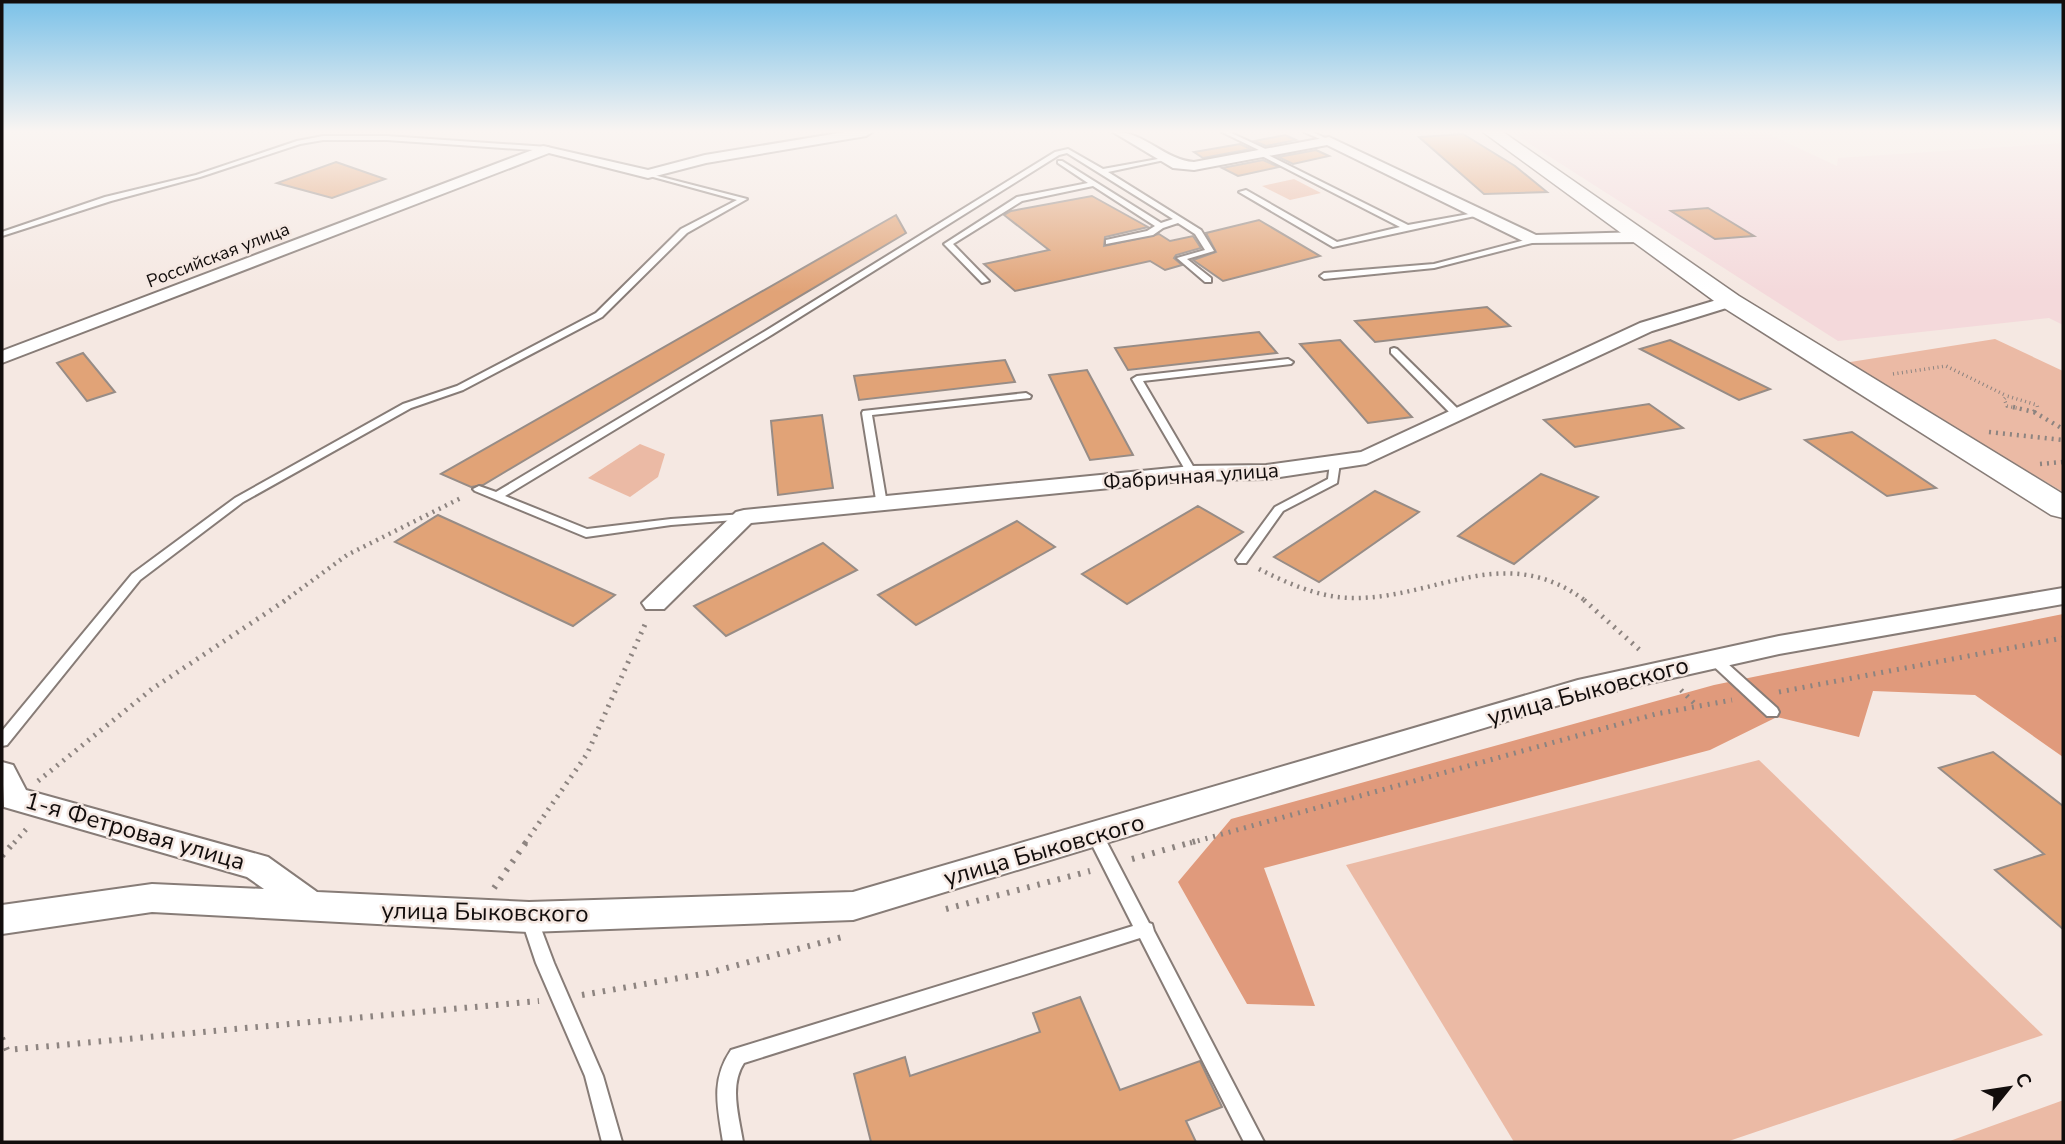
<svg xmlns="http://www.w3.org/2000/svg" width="2065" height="1144" font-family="'Nunito Sans',sans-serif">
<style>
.industrial{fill:#f4d9db}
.green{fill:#ebbaa5}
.forest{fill:#e09a7c}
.building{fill:#e1a377;stroke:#978c86;stroke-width:2}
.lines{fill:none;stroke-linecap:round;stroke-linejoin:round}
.lane-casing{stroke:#877c77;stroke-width:4}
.street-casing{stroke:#877c77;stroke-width:4}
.secondary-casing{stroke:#877c77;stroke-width:3}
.path-far3{stroke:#8d8480;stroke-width:3.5;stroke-dasharray:1 3.5;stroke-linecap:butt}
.path-far2{stroke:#8d8480;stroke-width:4.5;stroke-dasharray:2 5;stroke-linecap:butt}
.path-far1{stroke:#8d8480;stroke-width:5;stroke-dasharray:2 6;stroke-linecap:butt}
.path{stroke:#8d8480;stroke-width:6;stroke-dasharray:2.5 8;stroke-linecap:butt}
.lane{fill:#fff;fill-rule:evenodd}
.street{fill:#fff;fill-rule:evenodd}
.secondary{fill:#fff;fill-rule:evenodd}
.labels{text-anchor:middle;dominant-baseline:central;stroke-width:5;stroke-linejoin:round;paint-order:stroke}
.far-street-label{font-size:18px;fill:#120d0c;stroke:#f5e8e2}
.street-label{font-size:21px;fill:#120d0c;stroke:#f5e8e2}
.near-street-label{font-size:24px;fill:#120d0c;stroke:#f5e8e2}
</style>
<rect width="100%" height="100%" fill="#f5e8e2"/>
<path class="industrial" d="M 1511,132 L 1764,132 L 1837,166 L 1838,158 L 2063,143 L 2063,325 L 2049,318 L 1838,341 Z"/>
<g class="green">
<path d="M 1294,179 L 1321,193 L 1290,200 L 1262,186 Z"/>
<path d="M 1995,339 L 2063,371 L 2063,492 L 1844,363 Z"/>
<path d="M 640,444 L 665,454 L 658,477 L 630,497 L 588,478 Z"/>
<path d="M 1759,760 L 2043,1035 L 1726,1142 L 1514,1142 L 1346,865 Z"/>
<path d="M 2061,1101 L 2063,1101 L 2063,1142 L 1947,1142 Z"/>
</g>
<path class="forest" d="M 2063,614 L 2063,757 L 1975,695 L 1873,691 L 1859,737 L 1777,717 L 1710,750 L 1264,868 L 1315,1006 L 1247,1004 L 1178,882 L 1231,819 L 1714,685 Z"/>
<g class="building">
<path d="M 1463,134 L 1515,166 L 1547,192 L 1484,194 L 1419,137 Z"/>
<path d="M 1285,135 L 1296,140 L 1266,146 L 1254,141 Z"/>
<path d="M 1240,144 L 1251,149 L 1203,158 L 1194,152 Z"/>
<path d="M 1316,150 L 1329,156 L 1293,164 L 1278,157 Z"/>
<path d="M 1263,160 L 1279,167 L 1238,176 L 1222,168 Z"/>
<path d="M 336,162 L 385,179 L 332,198 L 277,183 Z"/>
<path d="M 1092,196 L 1148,227 L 1105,237 L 1104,246 L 1159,234 L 1170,241 L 1193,236 L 1201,248 L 1176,255 L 1174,258 L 1182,265 L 1165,270 L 1150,261 L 1015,291 L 984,264 L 1049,250 L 1004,215 L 1011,211 Z"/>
<path d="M 1708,208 L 1754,236 L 1715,239 L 1671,211 Z"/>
<path d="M 896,215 L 906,233 L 483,485 L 471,487 L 441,474 Z"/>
<path d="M 1259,220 L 1320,256 L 1223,281 L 1193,260 L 1216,252 L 1206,233 Z"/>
<path d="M 1487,307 L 1510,326 L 1375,342 L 1355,321 Z"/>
<path d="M 1259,332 L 1277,353 L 1128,370 L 1115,348 Z"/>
<path d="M 1340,340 L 1412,417 L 1368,423 L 1300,344 Z"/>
<path d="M 1670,340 L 1770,389 L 1739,400 L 1640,349 Z"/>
<path d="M 83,353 L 115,392 L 87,401 L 57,363 Z"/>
<path d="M 1005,360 L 1015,382 L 859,400 L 854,376 Z"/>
<path d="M 1087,370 L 1133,455 L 1090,460 L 1049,375 Z"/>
<path d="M 1649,404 L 1683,428 L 1575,447 L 1544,420 Z"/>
<path d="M 822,415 L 833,488 L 778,495 L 771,421 Z"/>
<path d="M 1852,432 L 1936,488 L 1887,496 L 1805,440 Z"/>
<path d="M 1541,474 L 1598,497 L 1514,564 L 1458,536 Z"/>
<path d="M 1375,491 L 1419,512 L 1319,582 L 1274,557 Z"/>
<path d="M 1198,506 L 1243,532 L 1127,604 L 1082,574 Z"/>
<path d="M 438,515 L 615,595 L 573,626 L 395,542 Z"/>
<path d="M 1017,521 L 1055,547 L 916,625 L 878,595 Z"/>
<path d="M 823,543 L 857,570 L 726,636 L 694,606 Z"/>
<path d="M 1993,752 L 2063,806 L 2063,929 L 1995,870 L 2044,854 L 1939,768 Z"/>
<path d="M 1080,997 L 1120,1090 L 1200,1061 L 1222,1107 L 1186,1121 L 1196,1142 L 871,1142 L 854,1074 L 905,1057 L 910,1076 L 1040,1032 L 1033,1013 Z"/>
</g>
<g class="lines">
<g class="lane-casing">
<g id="lane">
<path d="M 1222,132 L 1229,132 L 1272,152 L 1272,154 L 1268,155 L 1408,225 L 1480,212 L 1484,214 L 1333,247 L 1239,192 L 1246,190 L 1337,242 L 1400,227 L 1260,155 L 1260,153 L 1263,152 Z"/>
<path d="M 1304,132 L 1312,132 L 1332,141 L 1327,142 Z"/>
<path d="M 323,136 L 387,136 L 548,147 L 551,149 L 548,151 L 387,140 L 323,140 L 300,144 L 200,177 L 111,201 L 2,236 L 2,232 L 105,197 L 196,175 L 297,141 Z"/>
<path d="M 1068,149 L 1103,169 L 1169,157 L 1169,159 L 1108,172 L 1201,230 L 1214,251 L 1187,259 L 1211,278 L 1211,282 L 1205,282 L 1177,258 L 1205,250 L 1195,234 L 1178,223 L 1163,228 L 1153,235 L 1106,244 L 1106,240 L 1147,231 L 1155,226 L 1093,186 L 1022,201 L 953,244 L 989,281 L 982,283 L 944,244 L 1017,197 L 1088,183 L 1058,163 L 1058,161 L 1062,161 L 1161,223 L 1173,219 L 1067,153 L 1059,155 L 773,334 L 505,496 L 587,529 L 671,519 L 744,514 L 748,515 L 750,517 L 748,519 L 671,525 L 586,537 L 475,491 L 473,489 L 479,486 L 496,492 L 767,330 L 1055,152 Z"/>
<path d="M 646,173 L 747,199 L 687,233 L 602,317 L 463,390 L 411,408 L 243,502 L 140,580 L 7,745 L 2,746 L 2,731 L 132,574 L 235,498 L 403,404 L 457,386 L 596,313 L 681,229 L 737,200 L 646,175 Z"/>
<path d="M 1533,238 L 1537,240 L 1536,242 L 1434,268 L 1324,279 L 1320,276 L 1324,273 L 1434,264 Z"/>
<path d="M 1394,348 L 1397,349 L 1462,413 L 1462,417 L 1454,417 L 1391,353 L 1391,349 Z"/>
<path d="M 1288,359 L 1293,362 L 1291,364 L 1143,381 L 1197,473 L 1192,476 L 1187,473 L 1132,379 L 1137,376 Z"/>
<path d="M 1026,393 L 1031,396 L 1030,398 L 872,415 L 887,504 L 885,506 L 877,506 L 862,413 L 863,411 Z"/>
<path d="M 1335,460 L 1340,463 L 1337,483 L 1283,511 L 1246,563 L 1238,563 L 1236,560 L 1275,507 L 1328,479 L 1330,463 Z"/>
<path d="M 1713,653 L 1718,655 L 1777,708 L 1779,712 L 1777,716 L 1767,716 L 1708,661 L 1706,658 L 1708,655 Z"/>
<path d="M 1095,829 L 1101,831 L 1149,923 L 1152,924 L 1154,931 L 1264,1142 L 1244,1142 L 1140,938 L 744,1063 C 729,1086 739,1116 743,1142 L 723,1142 C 718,1108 710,1081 731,1050 L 1133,926 L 1087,835 L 1089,831 Z"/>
<path d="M 529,911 L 535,913 L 537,918 L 554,963 L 603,1076 L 622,1142 L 602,1142 L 585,1076 L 536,963 L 521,918 L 523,913 Z"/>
</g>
</g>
<g class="street-casing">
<g id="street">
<path d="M 845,132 L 872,132 L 866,136 L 706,163 L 648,178 L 549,153 L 2,363 L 2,351 L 543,146 L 648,170 L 705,155 Z"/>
<path d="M 1113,132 C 1143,130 1164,160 1194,162 L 1329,137 L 1536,235 L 1641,232 L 1649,237 L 1641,242 L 1527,243 L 1327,145 L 1194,170 L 1173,168 Z"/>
<path d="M 1730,296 L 1739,301 L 1736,305 L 1652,331 L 1366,464 L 1266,479 L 1192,480 L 751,523 L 664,609 L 646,609 L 642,603 L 736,512 L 744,510 L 1192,466 L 1266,465 L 1361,452 L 1640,323 Z"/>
<path d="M 2063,588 L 2063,604 L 1779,654 L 1579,699 L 853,920 L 529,932 L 152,912 L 2,934 L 2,905 L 152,884 L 264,889 L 247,877 L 4,807 L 2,762 L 13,765 L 26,790 L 268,857 L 317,892 L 529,902 L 853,892 L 1578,680 L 1779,636 Z"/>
</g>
</g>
<g class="secondary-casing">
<path id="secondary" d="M 1483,132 L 1503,132 L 1739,296 L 2063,494 L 2063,518 L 2051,515 L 1721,306 Z"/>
</g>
<g class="path-far3">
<path d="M 1893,374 L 1946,366 L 2007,396"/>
<path d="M 2021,409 L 2007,406 L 2004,399 L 2007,396 L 2037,405 L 2038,409"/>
</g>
<g class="path-far2">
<path d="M 2013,407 L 2034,412"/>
<path d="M 2034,412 L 2063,429"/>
<path d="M 2034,412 L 2037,407"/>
<path d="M 1989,432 L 2063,440"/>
<path d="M 2040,464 L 2063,462"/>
<path d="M 1259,569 C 1287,583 1318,597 1350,598 C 1436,600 1505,539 1587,602"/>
<path d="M 283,602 L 347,555 L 463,497"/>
</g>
<g class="path-far1">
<path d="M 1584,600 L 1642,652"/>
<path d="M 1681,690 L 1697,706"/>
<path d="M 1779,692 L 2063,638"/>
<path d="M 38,781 L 152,689 L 286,600"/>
<path d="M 14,843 L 29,826"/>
<path d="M 525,843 L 587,754 L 647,620"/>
<path d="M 1190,843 L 1656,714 L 1732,700"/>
</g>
<g class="path">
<path d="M 2,856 L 15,841"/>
<path d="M 1132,859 L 1196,841"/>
<path d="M 494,888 L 527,841"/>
<path d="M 946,909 L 1090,871"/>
<path d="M 582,995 L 708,973 L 846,936"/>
<path d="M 2,1038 L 7,1050 L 539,1001"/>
</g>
<use href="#lane" class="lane"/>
<use href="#street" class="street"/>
<use href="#secondary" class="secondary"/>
</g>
<linearGradient id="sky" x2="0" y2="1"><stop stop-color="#7ac1e8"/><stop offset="0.45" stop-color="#faf5f2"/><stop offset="1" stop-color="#faf5f2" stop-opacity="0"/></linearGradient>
<rect width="2065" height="292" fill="url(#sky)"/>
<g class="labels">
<g class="far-street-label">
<text transform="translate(218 255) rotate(-21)">Российская улица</text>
</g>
<g class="street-label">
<text transform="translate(1191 476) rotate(-4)">Фабричная улица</text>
</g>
<g class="near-street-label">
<text transform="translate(1588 691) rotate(-15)">улица Быковского</text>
<text transform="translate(135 831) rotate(16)">1-я Фетровая улица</text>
<text transform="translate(1044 850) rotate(-16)">улица Быковского</text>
<text transform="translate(485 912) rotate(1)">улица Быковского</text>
</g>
</g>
<rect width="2065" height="1144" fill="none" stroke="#120d0c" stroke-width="7"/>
<g transform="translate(2009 1088) rotate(60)" stroke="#f5e8e2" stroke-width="5" paint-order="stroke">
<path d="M0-5L12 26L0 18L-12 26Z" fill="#120d0c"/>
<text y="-10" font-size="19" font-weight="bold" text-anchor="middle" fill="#120d0c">С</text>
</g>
</svg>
